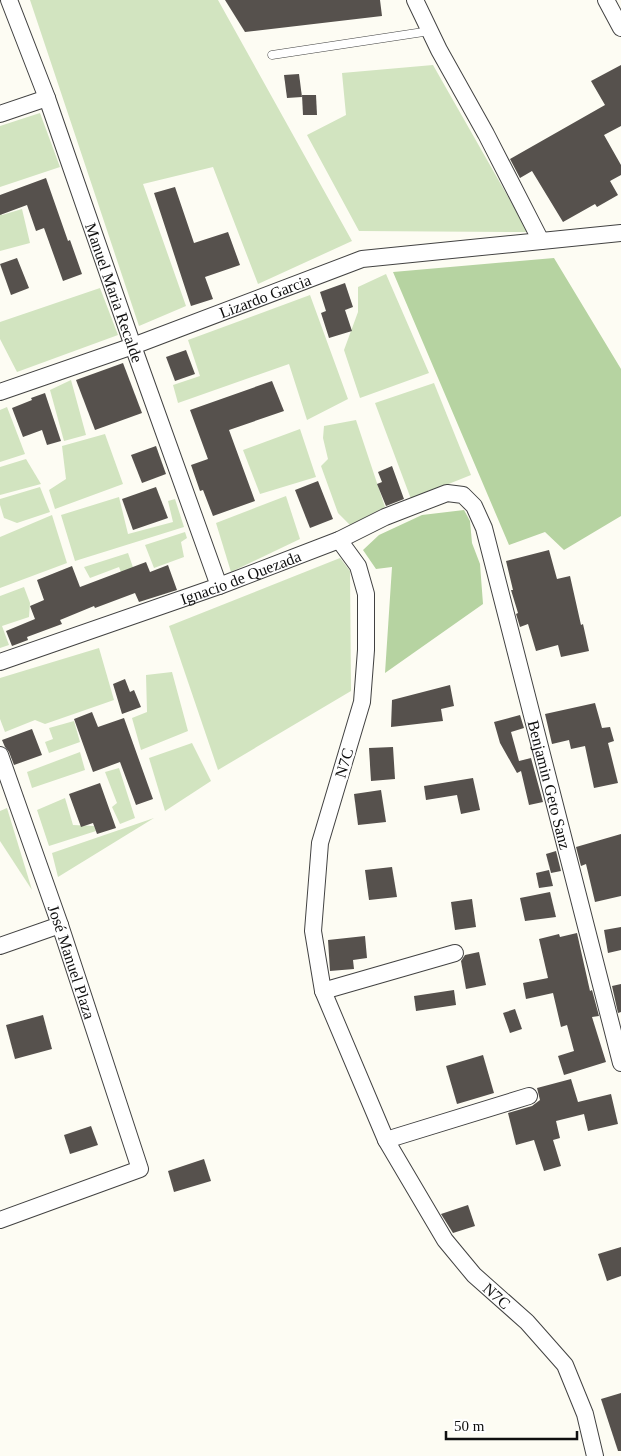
<svg xmlns="http://www.w3.org/2000/svg" width="621" height="1456" font-family="Georgia,serif">
<style>
.green{fill:#d2e4c0}
.forest{fill:#b6d3a1}
.building{fill:#56514d}
.lines{fill:none;stroke-linecap:round;stroke-linejoin:round}
.lane-casing{stroke:#424242;stroke-width:9}
.street-casing{stroke:#424242;stroke-width:18}
.lane{stroke:#fff;stroke-width:8}
.street{stroke:#fff;stroke-width:16}
.labels{text-anchor:middle;dominant-baseline:central;stroke-width:5;stroke-linejoin:round;paint-order:stroke}
.street-label{font-size:16px;fill:#0f0f0f;stroke:#fff}
</style>
<rect width="100%" height="100%" fill="#fdfcf3"/>
<g class="green">
<path d="M 30,0 L 218,0 L 352,241 L 258,284 L 213,167 L 143,184 L 186,306 L 139,326 Z"/>
<path d="M 433,65 L 528,232 L 359,231 L 307,135 L 346,115 L 342,73 Z"/>
<path d="M 40,113 L 60,167 L 0,187 L 0,126 Z"/>
<path d="M 22,209 L 30,243 L 0,251 L 0,211 L 2,215 Z"/>
<path d="M 386,274 L 429,373 L 360,398 L 344,350 L 358,312 L 358,287 Z"/>
<path d="M 100,288 L 118,335 L 17,372 L 0,339 L 0,322 Z"/>
<path d="M 310,295 L 348,399 L 307,420 L 289,364 L 178,403 L 173,385 L 200,376 L 188,340 Z"/>
<path d="M 71,380 L 86,435 L 64,441 L 50,390 Z"/>
<path d="M 434,383 L 471,475 L 411,499 L 375,403 Z"/>
<path d="M 7,407 L 25,454 L 0,462 L 0,410 Z"/>
<path d="M 356,420 L 385,507 L 350,525 L 338,513 L 321,466 L 328,459 L 323,438 L 324,426 Z"/>
<path d="M 300,429 L 316,477 L 260,494 L 243,450 Z"/>
<path d="M 105,434 L 123,484 L 55,509 L 49,490 L 66,479 L 62,446 Z"/>
<path d="M 26,459 L 41,484 L 0,495 L 0,467 Z"/>
<path d="M 40,487 L 50,512 L 17,523 L 4,518 L 0,505 L 0,499 Z"/>
<path d="M 286,496 L 300,539 L 231,572 L 216,523 Z"/>
<path d="M 119,497 L 128,534 L 173,522 L 168,501 L 175,499 L 184,527 L 75,561 L 61,515 Z"/>
<path d="M 52,515 L 67,563 L 0,588 L 0,537 Z"/>
<path d="M 185,532 L 187,538 L 181,542 L 184,557 L 154,568 L 145,545 Z"/>
<path d="M 128,553 L 136,576 L 124,580 L 119,567 L 90,578 L 84,567 Z"/>
<path d="M 340,558 L 350,571 L 351,691 L 218,770 L 169,626 Z"/>
<path d="M 24,587 L 30,603 L 29,617 L 2,626 L 9,645 L 0,648 L 0,596 Z"/>
<path d="M 99,648 L 114,700 L 45,724 L 35,720 L 5,732 L 0,719 L 0,678 Z"/>
<path d="M 172,672 L 188,731 L 141,750 L 132,718 L 147,712 L 146,675 Z"/>
<path d="M 74,721 L 80,742 L 49,753 L 45,742 L 53,739 L 49,728 Z"/>
<path d="M 192,743 L 211,781 L 165,811 L 149,758 Z"/>
<path d="M 80,752 L 85,770 L 32,788 L 27,772 Z"/>
<path d="M 119,768 L 135,818 L 120,824 L 112,807 L 117,803 L 105,772 Z"/>
<path d="M 65,798 L 73,825 L 94,826 L 96,831 L 49,846 L 37,810 Z"/>
<path d="M 7,808 L 32,890 L 0,841 L 0,811 Z"/>
<path d="M 154,818 L 58,877 L 52,853 Z"/>
</g>
<g class="forest">
<path d="M 554,258 L 621,369 L 621,516 L 564,550 L 545,532 L 509,545 L 393,272 Z"/>
<path d="M 464,510 L 470,521 L 472,543 L 480,564 L 483,604 L 385,673 L 392,567 L 376,569 L 363,550 L 379,535 L 422,515 Z"/>
</g>
<g class="building">
<path d="M 225,0 L 380,0 L 382,16 L 245,32 Z"/>
<path d="M 621,65 L 621,126 L 604,135 L 621,165 L 621,175 L 610,181 L 618,195 L 597,207 L 595,204 L 563,222 L 532,171 L 520,178 L 510,159 L 605,105 L 591,81 Z"/>
<path d="M 299,74 L 302,97 L 287,98 L 284,75 Z"/>
<path d="M 302,95 L 316,95 L 317,115 L 303,115 Z"/>
<path d="M 46,178 L 68,241 L 70,240 L 82,274 L 63,281 L 44,228 L 36,231 L 27,205 L 0,215 L 0,195 Z"/>
<path d="M 175,187 L 194,243 L 228,232 L 240,265 L 205,277 L 213,299 L 191,306 L 154,193 Z"/>
<path d="M 17,258 L 29,288 L 11,295 L 0,264 Z"/>
<path d="M 345,283 L 353,307 L 345,310 L 352,331 L 329,338 L 321,313 L 326,311 L 320,292 Z"/>
<path d="M 186,350 L 195,374 L 175,381 L 166,357 Z"/>
<path d="M 123,363 L 142,413 L 95,430 L 76,380 Z"/>
<path d="M 272,381 L 284,411 L 229,430 L 255,501 L 213,516 L 203,490 L 200,491 L 191,465 L 208,459 L 190,410 Z"/>
<path d="M 45,393 L 61,441 L 47,445 L 42,430 L 23,437 L 12,408 L 32,400 L 31,398 Z"/>
<path d="M 156,446 L 166,474 L 142,483 L 131,455 Z"/>
<path d="M 392,466 L 404,499 L 386,506 L 377,484 L 382,482 L 378,472 Z"/>
<path d="M 318,481 L 333,519 L 310,528 L 295,490 Z"/>
<path d="M 156,487 L 168,518 L 133,530 L 122,499 Z"/>
<path d="M 549,550 L 557,579 L 570,576 L 581,625 L 583,624 L 589,651 L 561,657 L 558,645 L 536,651 L 528,624 L 520,627 L 516,614 L 518,613 L 511,590 L 513,590 L 506,561 Z"/>
<path d="M 146,562 L 150,572 L 168,565 L 177,590 L 139,602 L 135,593 L 95,608 L 94,606 L 60,620 L 62,624 L 27,637 L 28,640 L 12,646 L 6,631 L 35,619 L 30,606 L 44,600 L 37,580 L 72,566 L 80,587 Z"/>
<path d="M 125,679 L 130,692 L 134,690 L 141,707 L 122,714 L 113,684 Z"/>
<path d="M 450,685 L 454,706 L 441,709 L 443,721 L 391,727 L 392,700 Z"/>
<path d="M 595,703 L 602,728 L 610,727 L 614,741 L 608,743 L 618,783 L 594,788 L 585,746 L 571,749 L 569,740 L 552,744 L 545,714 Z"/>
<path d="M 92,712 L 98,727 L 124,718 L 153,799 L 136,805 L 120,762 L 93,772 L 74,719 Z"/>
<path d="M 520,715 L 524,728 L 511,732 L 519,761 L 531,758 L 543,802 L 529,805 L 521,771 L 517,773 L 500,743 L 494,722 Z"/>
<path d="M 32,729 L 42,755 L 14,765 L 9,752 L 5,747 L 2,740 Z"/>
<path d="M 393,747 L 395,779 L 371,781 L 369,748 Z"/>
<path d="M 473,778 L 480,810 L 461,814 L 457,795 L 426,800 L 424,786 Z"/>
<path d="M 100,783 L 116,828 L 97,834 L 93,823 L 81,827 L 69,794 Z"/>
<path d="M 381,790 L 386,822 L 358,825 L 354,794 Z"/>
<path d="M 621,834 L 621,896 L 595,902 L 586,864 L 581,866 L 576,847 Z"/>
<path d="M 556,851 L 561,871 L 551,873 L 546,854 Z"/>
<path d="M 392,867 L 397,897 L 369,900 L 365,870 Z"/>
<path d="M 549,870 L 553,886 L 539,888 L 536,873 Z"/>
<path d="M 550,892 L 556,917 L 525,921 L 520,898 Z"/>
<path d="M 472,899 L 476,927 L 455,930 L 451,902 Z"/>
<path d="M 621,927 L 621,950 L 608,953 L 604,930 Z"/>
<path d="M 577,933 L 590,991 L 592,990 L 599,1016 L 592,1017 L 606,1062 L 564,1075 L 558,1056 L 574,1051 L 567,1025 L 561,1027 L 553,993 L 526,999 L 523,983 L 548,978 L 539,939 L 559,934 L 560,937 Z"/>
<path d="M 365,936 L 367,958 L 353,960 L 354,969 L 330,971 L 328,940 Z"/>
<path d="M 479,952 L 486,985 L 466,989 L 461,961 L 465,955 Z"/>
<path d="M 621,984 L 621,1012 L 618,1013 L 612,986 Z"/>
<path d="M 454,990 L 456,1005 L 416,1011 L 414,996 Z"/>
<path d="M 515,1009 L 522,1029 L 510,1033 L 503,1013 Z"/>
<path d="M 43,1015 L 52,1049 L 15,1059 L 6,1025 Z"/>
<path d="M 483,1055 L 494,1093 L 457,1104 L 446,1066 Z"/>
<path d="M 571,1079 L 578,1102 L 611,1094 L 618,1124 L 588,1131 L 584,1114 L 556,1121 L 560,1138 L 553,1140 L 561,1166 L 544,1171 L 534,1140 L 516,1145 L 508,1113 L 532,1106 L 540,1100 L 537,1088 Z"/>
<path d="M 91,1126 L 98,1145 L 70,1154 L 64,1135 Z"/>
<path d="M 204,1159 L 211,1181 L 174,1192 L 168,1171 Z"/>
<path d="M 468,1205 L 475,1226 L 453,1233 L 441,1214 Z"/>
<path d="M 621,1247 L 621,1276 L 607,1281 L 598,1254 Z"/>
<path d="M 621,1393 L 621,1451 L 618,1451 L 601,1399 Z"/>
</g>
<g class="lines">
<g class="lane-casing">
<path id="lane" d="M 272,55 L 430,31"/>
</g>
<g class="street-casing">
<g id="street">
<path id="s1" d="M 9,0 L 47,98 L 133,346 L 219,586"/>
<path d="M 415,0 L 439,50 L 486,134 L 541,241"/>
<path d="M 606,0 L 621,28"/>
<path d="M 0,114 L 47,98"/>
<path id="s2" d="M 0,392 L 133,346 L 362,259 L 621,233"/>
<path id="s3" d="M 339,540 L 358,566 L 366,594 L 366,650 L 362,702 L 320,843 L 313,931 L 323,991 L 386,1140 L 445,1240 L 474,1275 L 527,1322 L 565,1365 L 585,1414 L 595,1456"/>
<path id="s4" d="M 0,662 L 219,586 L 339,540 L 385,517 L 447,493 L 463,495 L 474,506 L 484,528 L 621,1063"/>
<path id="s5" d="M 0,755 L 60,925 L 140,1169 L 0,1220"/>
<path d="M 0,946 L 60,925"/>
<path d="M 323,991 L 455,953"/>
<path d="M 386,1140 L 529,1096"/>
</g>
</g>
<use href="#lane" class="lane"/>
<use href="#street" class="street"/>
</g>
<g class="labels">
<g class="street-label">
<text stroke="none"><textPath href="#s1" startOffset="311">Manuel Maria Recalde</textPath></text>
<text stroke="none"><textPath href="#s2" startOffset="282">Lizardo Garcia</textPath></text>
<text stroke="none"><textPath href="#s4" startOffset="255">Ignacio de Quezada</textPath></text>
<text transform="translate(344 763) rotate(-74)">N7C</text>
<text stroke="none"><textPath href="#s4" startOffset="799">Benjamin Geto Sanz</textPath></text>
<text stroke="none"><textPath href="#s5" startOffset="219">José Manuel Plaza</textPath></text>
<text stroke="none"><textPath href="#s3" startOffset="820">N7C</textPath></text>
</g>
</g>
<path d="M446 1431v8h131v-8" fill="none" stroke="#0f0f0f" stroke-width="2.5"/>
<text x="454" y="1431" font-size="15" fill="#0f0f0f" stroke="#ffffff" stroke-width="4" paint-order="stroke">50 m</text>
</svg>
